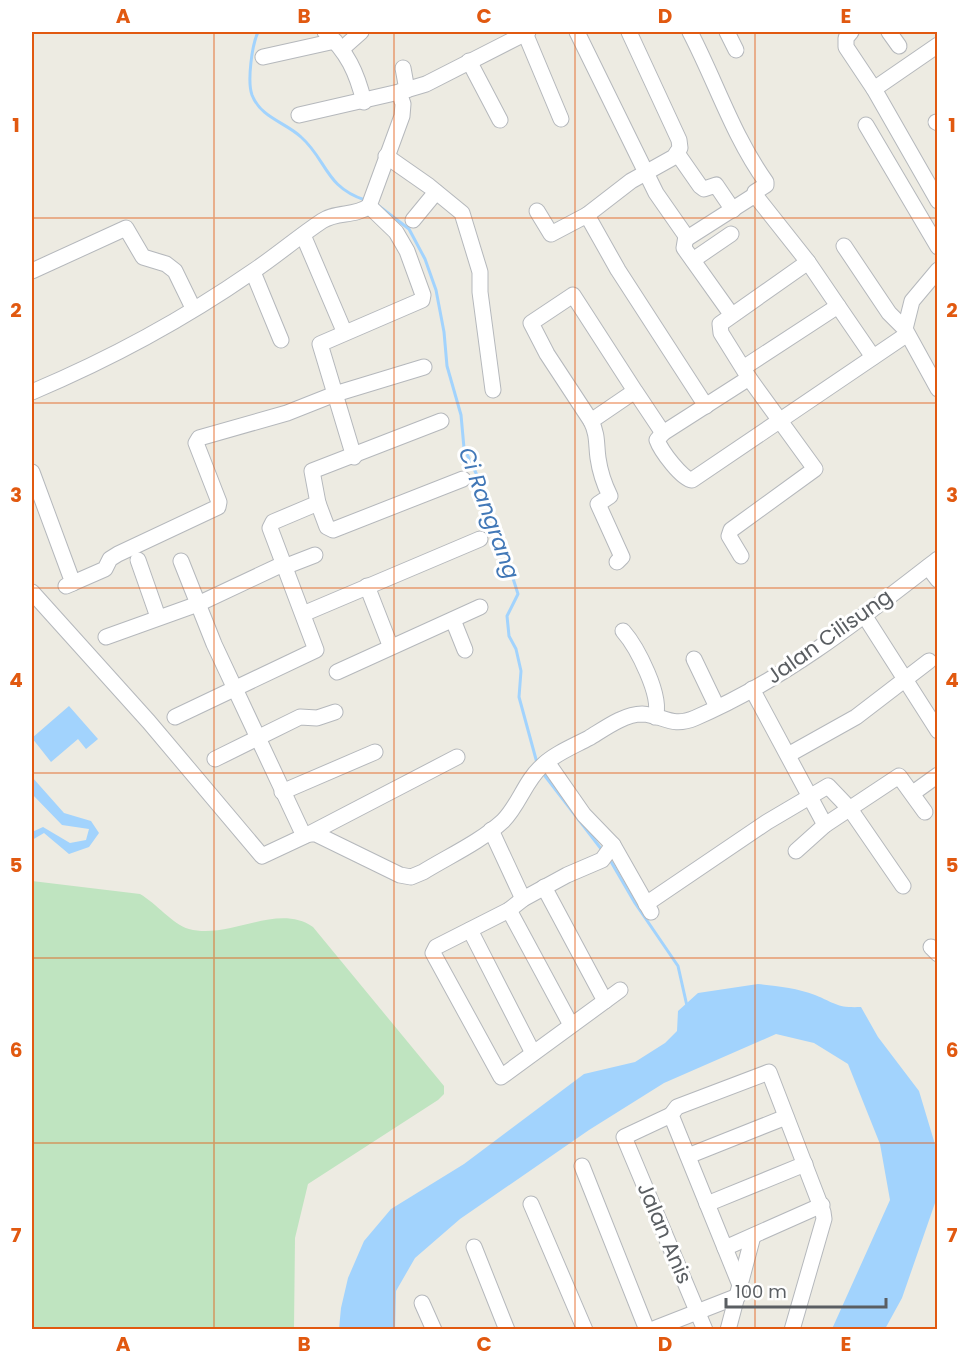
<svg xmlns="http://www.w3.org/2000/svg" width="969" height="1361" font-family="Poppins,sans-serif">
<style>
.green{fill:#bfe4c0}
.water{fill:#a2d3fd}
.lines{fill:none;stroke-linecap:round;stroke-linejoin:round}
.stream{stroke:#a2d3fd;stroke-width:3}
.minor-casing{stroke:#b5b8bc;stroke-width:17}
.minor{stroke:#fff;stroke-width:15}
.grid{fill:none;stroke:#e15910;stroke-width:1.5;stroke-opacity:0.55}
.labels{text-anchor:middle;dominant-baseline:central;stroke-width:6;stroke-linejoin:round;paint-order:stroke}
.street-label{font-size:21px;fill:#5a5e62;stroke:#fff}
.water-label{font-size:22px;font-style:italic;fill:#4278b7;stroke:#fff}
.neatline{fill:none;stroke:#e15910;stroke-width:2}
.grid-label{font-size:20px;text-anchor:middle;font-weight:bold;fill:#e15910}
</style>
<rect width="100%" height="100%" fill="#edebe2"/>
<path class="green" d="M 32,881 L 140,894 C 156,903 172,924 189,929 C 229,940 277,902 313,927 L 444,1086 L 444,1094 L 438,1100 L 308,1184 L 295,1238 L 294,1329 L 32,1330 Z"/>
<g class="water">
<path d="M 69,706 L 98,739 L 86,749 L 78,739 L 51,762 L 32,738 Z"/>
<path d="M 32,777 L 64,813 L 91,821 L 99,833 L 89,847 L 69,854 L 44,833 L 32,840 L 32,832 L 43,827 L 70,843 L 86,840 L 89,829 L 62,825 L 32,794 Z"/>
<path d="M 758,984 C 777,986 797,988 815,995 C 837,1004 837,1008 861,1007 L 878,1037 L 919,1091 L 937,1151 L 935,1203 L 902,1298 L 885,1329 L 832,1329 L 890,1200 L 880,1144 L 848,1064 L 814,1043 L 776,1034 L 664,1083 L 589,1130 L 460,1219 L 415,1258 L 396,1291 L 395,1329 L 339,1329 L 341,1308 L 348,1278 L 364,1241 L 391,1209 L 464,1164 L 584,1074 L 635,1062 L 665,1043 L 677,1031 L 678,1011 L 698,993 Z"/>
</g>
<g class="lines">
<g class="stream">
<path d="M 258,32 C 252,45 247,81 252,95 C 261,118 285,122 301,137 C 327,160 325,187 365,200"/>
<path d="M 375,203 L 409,229 L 425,259 L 436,290 L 444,332 L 447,366 L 461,415 L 464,448 L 486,494 L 518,594 L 507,616 L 509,636 L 516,649 L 521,671 L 519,697 L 537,763"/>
<path d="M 542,772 L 602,850"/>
<path d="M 610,860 L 635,903 L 678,966 L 687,1006"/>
</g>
<g class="minor-casing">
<g id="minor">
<path d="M 325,32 C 347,51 357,73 364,102"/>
<path d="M 577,32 L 656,193 L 686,236 L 684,248 L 731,314"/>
<path d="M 629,32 L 679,140 L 680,148 L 674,157 L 631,181 L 587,215 L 618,270 L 706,406"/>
<path d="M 690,32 C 716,82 733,136 766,182 L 766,185 L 755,192 L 755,195 L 808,262"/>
<path d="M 727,32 L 736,50"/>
<path d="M 851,32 L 846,38 L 846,47 L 874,89 L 938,201"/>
<path d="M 889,32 L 899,46"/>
<path d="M 525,33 L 561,119"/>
<path d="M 343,48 L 361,32"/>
<path d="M 263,57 L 335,41"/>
<path d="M 469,61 L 500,120"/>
<path d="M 403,68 L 407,90"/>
<path d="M 874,89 L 938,45"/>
<path d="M 299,115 L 399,92"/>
<path d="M 936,122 L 938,123"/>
<path d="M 866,125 L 938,247"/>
<path d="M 677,153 L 700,186 L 704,189 L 716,185 L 733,210"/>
<path d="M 386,156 L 429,186 L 462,213 L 480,272 L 480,292 L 493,390"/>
<path d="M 537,211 L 551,234 L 587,215"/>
<path d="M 413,220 L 436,192"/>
<path d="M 303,235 L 344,331"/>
<path d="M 686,239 L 755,195"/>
<path d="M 844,246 L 889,313 L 905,329"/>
<path d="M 693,260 L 731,234"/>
<path d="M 938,270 L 912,301 L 905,329 L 938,389"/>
<path d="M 32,271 L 126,228 L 143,257 L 166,264 L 175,271 L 193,308"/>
<path d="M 253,272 L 281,340"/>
<path d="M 838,306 L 873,357"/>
<path d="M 635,391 L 573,295 L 531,323 L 547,354 L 591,421 L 635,391 L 663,433 L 749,378 L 721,333 L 720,324 L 808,262 L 838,306 L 743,368"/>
<path d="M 32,392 C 108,360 184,319 252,272 C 276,256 298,237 322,221 C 337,211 355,217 369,206 L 402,116 L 403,104 L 399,92 L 426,84 L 528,32"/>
<path d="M 591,421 C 598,435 596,444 598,458 C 600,472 604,484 610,496 L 598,504 L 622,557 L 617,562"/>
<path d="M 663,433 L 657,440 C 661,451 682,479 692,480 L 906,335"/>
<path d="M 354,457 L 320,344 L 422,300 L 423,295 L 407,251 L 396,232 L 369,206"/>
<path d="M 32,472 L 73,583 L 66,586"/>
<path d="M 318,503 L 327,527 L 333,530 L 463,479"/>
<path d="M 741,556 L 729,536 L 731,530 L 815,469 L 749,378"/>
<path d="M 138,560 L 158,617"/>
<path d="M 181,561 L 214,644 L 304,836"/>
<path d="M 284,567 L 315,555"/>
<path d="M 928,567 L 938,580"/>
<path d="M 73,583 L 105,569 L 110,559 L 118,554 L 218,507 L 219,502 L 196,443 L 199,438 L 287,413 L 335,394 L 424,367"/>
<path d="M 367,586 L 390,645"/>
<path d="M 32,592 L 149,722 L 262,856 L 309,834 L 316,834 L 400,875 L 411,877 L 423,872 C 449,856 480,842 503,821 C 519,805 525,781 542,766 C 554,754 574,746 589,738 C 604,729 624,714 642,714 C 664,715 671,728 695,718 C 784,680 862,618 938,559"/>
<path d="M 303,614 L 480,539"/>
<path d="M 864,615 L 938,731"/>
<path d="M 453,620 L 465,650"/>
<path d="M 623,631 C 637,647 663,697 655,717"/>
<path d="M 106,637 L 198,604 L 283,564"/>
<path d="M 694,659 L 717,707"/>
<path d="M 337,672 L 480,607"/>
<path d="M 752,689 L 825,825"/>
<path d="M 175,717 L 316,650 L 270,528 L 273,522 L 318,503 L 312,471 L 441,421"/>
<path d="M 788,755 L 856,717 L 929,661"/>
<path d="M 215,759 L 300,717 L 317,718 L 335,712"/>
<path d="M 547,762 L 584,815 L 613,845 L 651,912"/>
<path d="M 282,792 L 375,752"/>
<path d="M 913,793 L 938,775"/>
<path d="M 491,830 L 523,899"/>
<path d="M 309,834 L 457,757"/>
<path d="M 613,845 L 602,860 L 567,875 L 523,899 L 509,910 L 436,947 L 433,953 L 501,1077 L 620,990"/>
<path d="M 796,851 L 825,825 L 899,776 L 925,812"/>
<path d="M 544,887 L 605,1001"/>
<path d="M 646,904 L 767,822 L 828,786 L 850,809 L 903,886"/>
<path d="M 509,910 L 571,1025"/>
<path d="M 470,930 L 533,1053"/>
<path d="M 931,947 L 938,954"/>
<path d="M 671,1115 L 624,1137 L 705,1330"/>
<path d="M 688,1156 L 786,1117"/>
<path d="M 582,1166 L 647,1330"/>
<path d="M 531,1204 L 585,1330"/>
<path d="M 707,1204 L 805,1164"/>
<path d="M 474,1247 L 507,1330"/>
<path d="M 725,1248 L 822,1205"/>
<path d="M 740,1285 L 671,1115 L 677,1107 L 769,1072 L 823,1212 L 824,1219 L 792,1330"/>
<path d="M 422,1303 L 434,1330"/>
<path d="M 651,1330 L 738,1296"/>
<path d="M 728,1330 L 753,1236"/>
</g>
</g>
<use href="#minor" class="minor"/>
</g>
<path class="grid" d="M 214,32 L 214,1330M 394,32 L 394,1330M 575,32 L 575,1330M 755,32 L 755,1330M 32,218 L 938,218M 32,403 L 938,403M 32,588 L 938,588M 32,773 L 938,773M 32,958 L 938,958M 32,1143 L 938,1143"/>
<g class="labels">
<g class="street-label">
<text transform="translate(829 636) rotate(-35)">Jalan Cilisung</text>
<text transform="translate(665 1233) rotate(67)">Jalan Anis</text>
</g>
<g class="water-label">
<text transform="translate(489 513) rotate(70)">Ci Rangrang</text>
</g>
</g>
<rect width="969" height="1361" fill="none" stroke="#ffffff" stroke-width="66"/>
<path d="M726 1298v9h160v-9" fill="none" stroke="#5a5e62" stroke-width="3"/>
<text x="735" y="1298" font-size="18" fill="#5a5e62" stroke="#ffffff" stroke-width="4.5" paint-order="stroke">100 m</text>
<rect x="33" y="33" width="903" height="1295" class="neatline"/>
<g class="grid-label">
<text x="123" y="23">A</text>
<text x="304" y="23">B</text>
<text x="484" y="23">C</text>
<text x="665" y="23">D</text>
<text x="846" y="23">E</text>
<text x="16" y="132">1</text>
<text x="952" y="132">1</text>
<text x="16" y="317">2</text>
<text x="952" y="317">2</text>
<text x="16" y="502">3</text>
<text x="952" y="502">3</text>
<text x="16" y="687">4</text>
<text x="952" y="687">4</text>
<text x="16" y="872">5</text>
<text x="952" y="872">5</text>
<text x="16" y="1057">6</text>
<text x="952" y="1057">6</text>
<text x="16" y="1242">7</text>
<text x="952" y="1242">7</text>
<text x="123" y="1351">A</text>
<text x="304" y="1351">B</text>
<text x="484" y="1351">C</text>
<text x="665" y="1351">D</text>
<text x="846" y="1351">E</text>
</g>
</svg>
